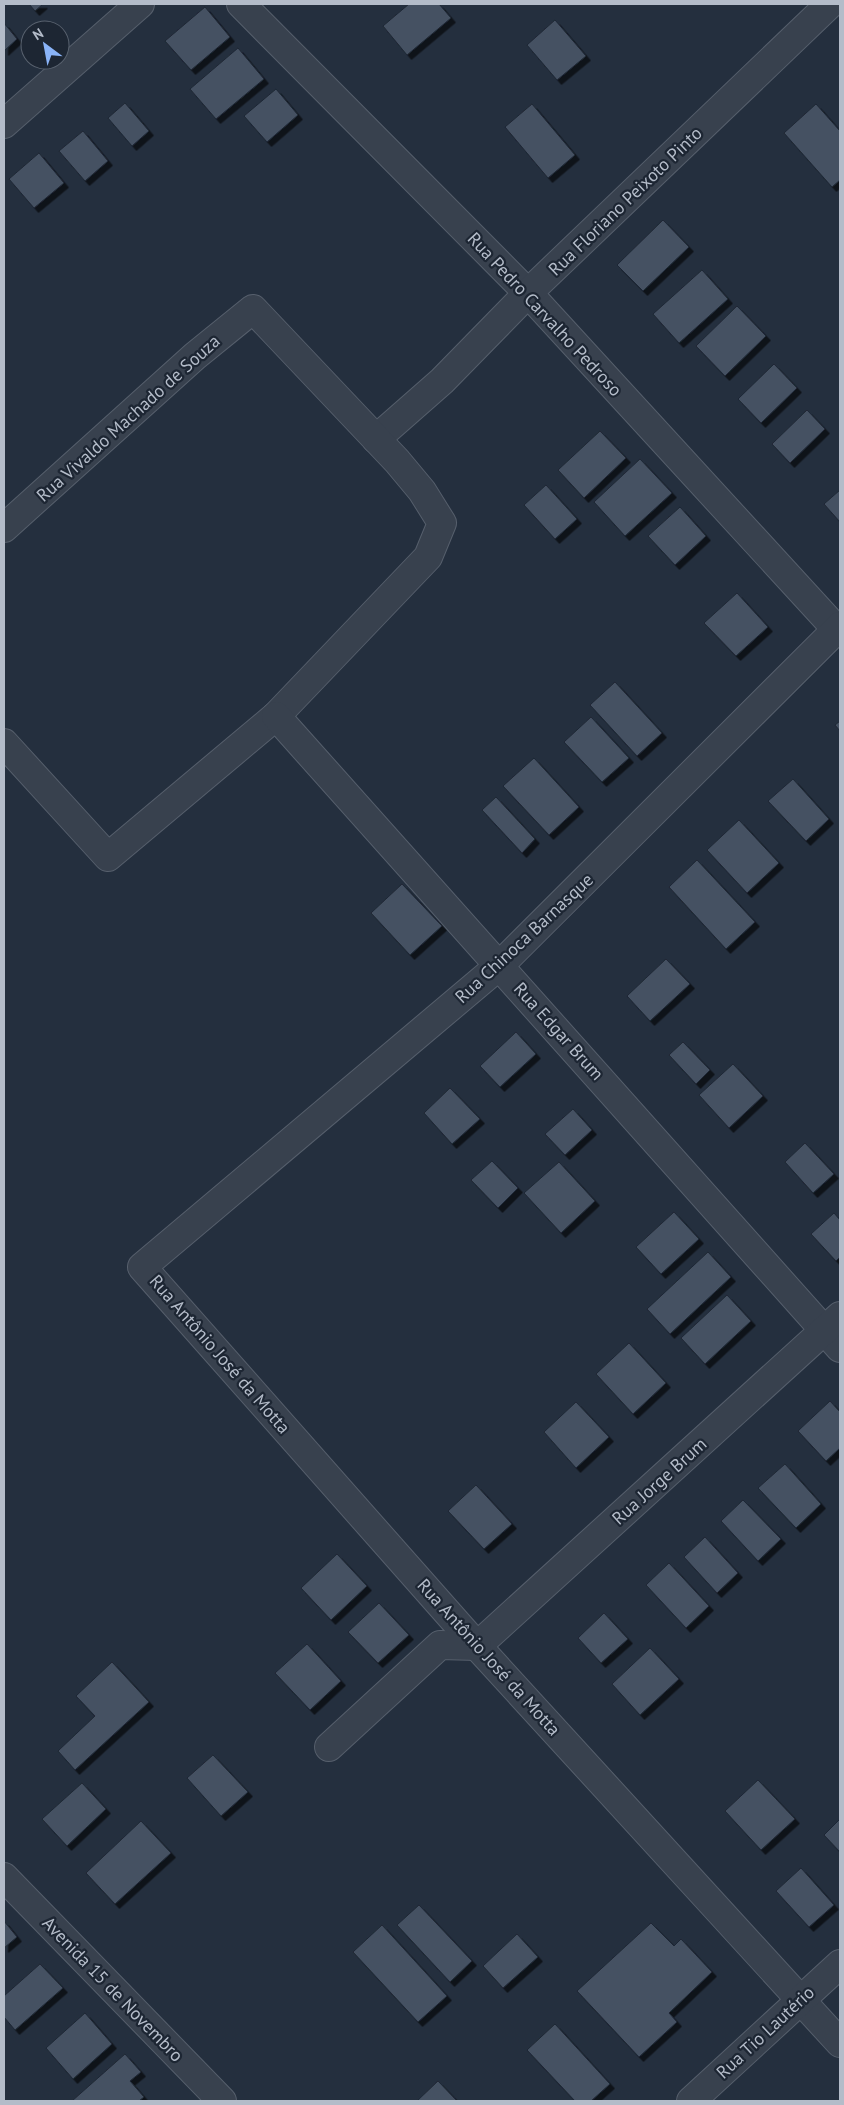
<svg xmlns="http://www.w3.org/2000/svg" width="844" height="2105" font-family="'PT Sans',sans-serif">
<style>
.building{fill:#455162;stroke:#1f2835;filter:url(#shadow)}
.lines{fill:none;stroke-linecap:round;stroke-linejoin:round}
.minor-casing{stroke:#565f6c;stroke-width:30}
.minor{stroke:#38414e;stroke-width:28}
.labels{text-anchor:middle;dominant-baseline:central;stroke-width:4.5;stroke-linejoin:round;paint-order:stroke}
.street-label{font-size:18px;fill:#b4bcc9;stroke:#1d2633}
</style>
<defs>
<filter id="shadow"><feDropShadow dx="4.5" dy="4.5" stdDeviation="0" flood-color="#0009"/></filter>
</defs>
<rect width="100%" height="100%" fill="#242f3e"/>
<g class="building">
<path d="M 29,4 L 43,4 L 35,11 Z"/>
<path d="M 409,4 L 439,4 L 451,18 L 407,55 L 383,26 Z"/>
<path d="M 205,7 L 230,37 L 191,70 L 165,41 Z"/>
<path d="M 555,20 L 586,56 L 557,80 L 527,45 Z"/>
<path d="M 4,23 L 17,39 L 4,51 Z"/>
<path d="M 238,48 L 264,79 L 216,119 L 190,89 Z"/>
<path d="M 276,89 L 298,115 L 267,142 L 244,116 Z"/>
<path d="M 125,103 L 149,131 L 132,146 L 108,118 Z"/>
<path d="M 532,104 L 575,155 L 548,178 L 505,127 Z"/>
<path d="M 816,104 L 840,131 L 840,180 L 832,187 L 784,133 Z"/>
<path d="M 83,131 L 108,161 L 85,181 L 59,151 Z"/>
<path d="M 39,153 L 64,183 L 34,208 L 9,179 Z"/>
<path d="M 663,220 L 689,247 L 643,291 L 617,265 Z"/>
<path d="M 702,270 L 728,299 L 679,343 L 653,314 Z"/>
<path d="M 737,306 L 766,336 L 725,376 L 696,346 Z"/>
<path d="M 774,364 L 797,388 L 761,423 L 738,399 Z"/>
<path d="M 807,410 L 825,429 L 790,463 L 772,444 Z"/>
<path d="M 600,431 L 626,458 L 584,498 L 558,470 Z"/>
<path d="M 640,459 L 672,493 L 625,536 L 594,502 Z"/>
<path d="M 546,485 L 577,519 L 555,539 L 524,505 Z"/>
<path d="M 840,490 L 840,522 L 824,504 Z"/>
<path d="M 680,507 L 706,536 L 675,565 L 648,536 Z"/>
<path d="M 737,593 L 768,627 L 736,656 L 704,623 Z"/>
<path d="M 615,682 L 662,733 L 637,756 L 590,705 Z"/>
<path d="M 591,717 L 629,758 L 602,782 L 564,742 Z"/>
<path d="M 840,721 L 840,731 L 835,725 Z"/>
<path d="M 534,758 L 579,807 L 549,835 L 503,786 Z"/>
<path d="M 793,779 L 829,819 L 806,841 L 768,801 Z"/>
<path d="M 496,797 L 535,839 L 522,853 L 482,810 Z"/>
<path d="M 739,820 L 779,863 L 747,893 L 707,850 Z"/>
<path d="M 697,860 L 755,922 L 726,949 L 669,887 Z"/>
<path d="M 402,884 L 442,926 L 410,955 L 371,913 Z"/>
<path d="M 666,959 L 690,984 L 650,1021 L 627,996 Z"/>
<path d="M 516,1032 L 536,1054 L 500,1087 L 480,1066 Z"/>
<path d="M 683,1042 L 710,1070 L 696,1084 L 669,1055 Z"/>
<path d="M 733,1064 L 763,1096 L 729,1128 L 699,1095 Z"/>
<path d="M 450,1088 L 480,1119 L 452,1144 L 424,1113 Z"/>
<path d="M 573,1109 L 592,1130 L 565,1155 L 545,1134 Z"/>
<path d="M 805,1143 L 834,1174 L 813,1193 L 785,1162 Z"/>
<path d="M 492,1161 L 518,1188 L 498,1208 L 471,1180 Z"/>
<path d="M 559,1162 L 595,1201 L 561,1233 L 524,1193 Z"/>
<path d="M 674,1212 L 699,1239 L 661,1274 L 636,1247 Z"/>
<path d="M 834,1213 L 840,1220 L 840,1257 L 836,1261 L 811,1234 Z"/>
<path d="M 708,1252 L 731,1277 L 670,1334 L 647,1309 Z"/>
<path d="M 727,1295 L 751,1321 L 705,1364 L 681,1338 Z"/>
<path d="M 629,1343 L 666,1383 L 633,1414 L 596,1374 Z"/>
<path d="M 830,1401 L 840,1412 L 840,1448 L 826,1461 L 798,1431 Z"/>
<path d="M 576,1402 L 609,1437 L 576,1468 L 544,1432 Z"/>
<path d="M 785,1464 L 821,1504 L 796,1528 L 758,1488 Z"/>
<path d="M 476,1485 L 512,1524 L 484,1549 L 448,1511 Z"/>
<path d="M 743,1500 L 781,1539 L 758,1561 L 721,1521 Z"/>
<path d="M 705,1537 L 738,1573 L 717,1593 L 684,1557 Z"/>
<path d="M 337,1554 L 367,1586 L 331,1620 L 301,1588 Z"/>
<path d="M 669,1563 L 709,1606 L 686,1628 L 646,1585 Z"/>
<path d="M 379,1603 L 409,1635 L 378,1663 L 348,1632 Z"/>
<path d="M 604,1613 L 628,1639 L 601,1663 L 578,1638 Z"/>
<path d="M 307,1644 L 341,1681 L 310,1710 L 275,1673 Z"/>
<path d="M 650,1648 L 679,1679 L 640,1715 L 612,1684 Z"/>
<path d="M 112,1662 L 149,1702 L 75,1770 L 58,1751 L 95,1716 L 76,1696 Z"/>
<path d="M 213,1755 L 248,1792 L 221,1816 L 187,1778 Z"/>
<path d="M 758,1780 L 795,1819 L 761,1850 L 725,1811 Z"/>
<path d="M 82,1783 L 106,1809 L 67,1846 L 42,1819 Z"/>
<path d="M 840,1819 L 840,1852 L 824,1835 Z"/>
<path d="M 141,1821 L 171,1853 L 115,1904 L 86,1873 Z"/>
<path d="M 801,1868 L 834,1905 L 809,1927 L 776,1891 Z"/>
<path d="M 419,1905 L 472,1961 L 450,1982 L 397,1925 Z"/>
<path d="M 4,1921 L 17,1937 L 4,1948 Z"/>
<path d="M 651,1923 L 674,1946 L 681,1939 L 712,1972 L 669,2013 L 677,2022 L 639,2057 L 577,1991 Z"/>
<path d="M 382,1925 L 447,1996 L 418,2022 L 353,1952 Z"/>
<path d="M 517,1934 L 538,1957 L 503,1988 L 483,1966 Z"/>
<path d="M 40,1964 L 63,1988 L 15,2030 L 4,2017 L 4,1996 Z"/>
<path d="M 85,2013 L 112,2044 L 73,2079 L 46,2048 Z"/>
<path d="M 555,2024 L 610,2084 L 591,2101 L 575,2101 L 527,2050 Z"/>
<path d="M 125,2054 L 141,2072 L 130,2081 L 144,2097 L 139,2101 L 72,2101 Z"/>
<path d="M 438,2081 L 457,2101 L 417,2101 Z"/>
</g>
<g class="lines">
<g class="minor-casing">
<g id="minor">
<path d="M 241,4 L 528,293 L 840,633"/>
<path d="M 4,124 L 140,4"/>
<path d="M 376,439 L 442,381 L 528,293 L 830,4"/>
<path d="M 4,528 L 195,356 L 253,309 L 397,461 L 422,491 L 442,523 L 428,557 L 276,716 L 108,857 L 4,743"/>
<path d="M 840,626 L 500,965 L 142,1267 L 477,1646 L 840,2043"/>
<path d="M 276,716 L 840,1348"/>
<path d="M 477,1646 L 840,1316"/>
<path d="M 329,1747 L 440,1645 L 477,1646"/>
<path d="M 4,1877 L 222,2101"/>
<path d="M 691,2101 L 840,1964"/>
</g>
</g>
<use href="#minor" class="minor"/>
</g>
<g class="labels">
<g class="street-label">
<text transform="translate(625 201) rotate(-44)">Rua Floriano Peixoto Pinto</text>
<text transform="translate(545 314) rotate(47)">Rua Pedro Carvalho Pedroso</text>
<text transform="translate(128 418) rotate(-42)">Rua Vivaldo Machado de Souza</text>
<text transform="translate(524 938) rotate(-43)">Rua Chinoca Barnasque</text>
<text transform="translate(559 1031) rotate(48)">Rua Edgar Brum</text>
<text transform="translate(220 1354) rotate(49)">Rua Antônio José da Motta</text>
<text transform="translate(659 1481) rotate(-42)">Rua Jorge Brum</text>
<text transform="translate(489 1657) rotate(48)">Rua Antônio José da Motta</text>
<text transform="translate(113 1989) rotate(46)">Avenida 15 de Novembro</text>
<text transform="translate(765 2032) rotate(-43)">Rua Tio Lautério</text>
</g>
</g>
<rect width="844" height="2105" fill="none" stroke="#b4bcc9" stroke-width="10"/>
<g transform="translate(45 45) rotate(328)"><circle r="24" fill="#1d2633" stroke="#59626f"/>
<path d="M0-4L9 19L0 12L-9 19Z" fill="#8ab4f8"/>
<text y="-8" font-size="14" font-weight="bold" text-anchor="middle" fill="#b4bcc9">N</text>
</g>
</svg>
